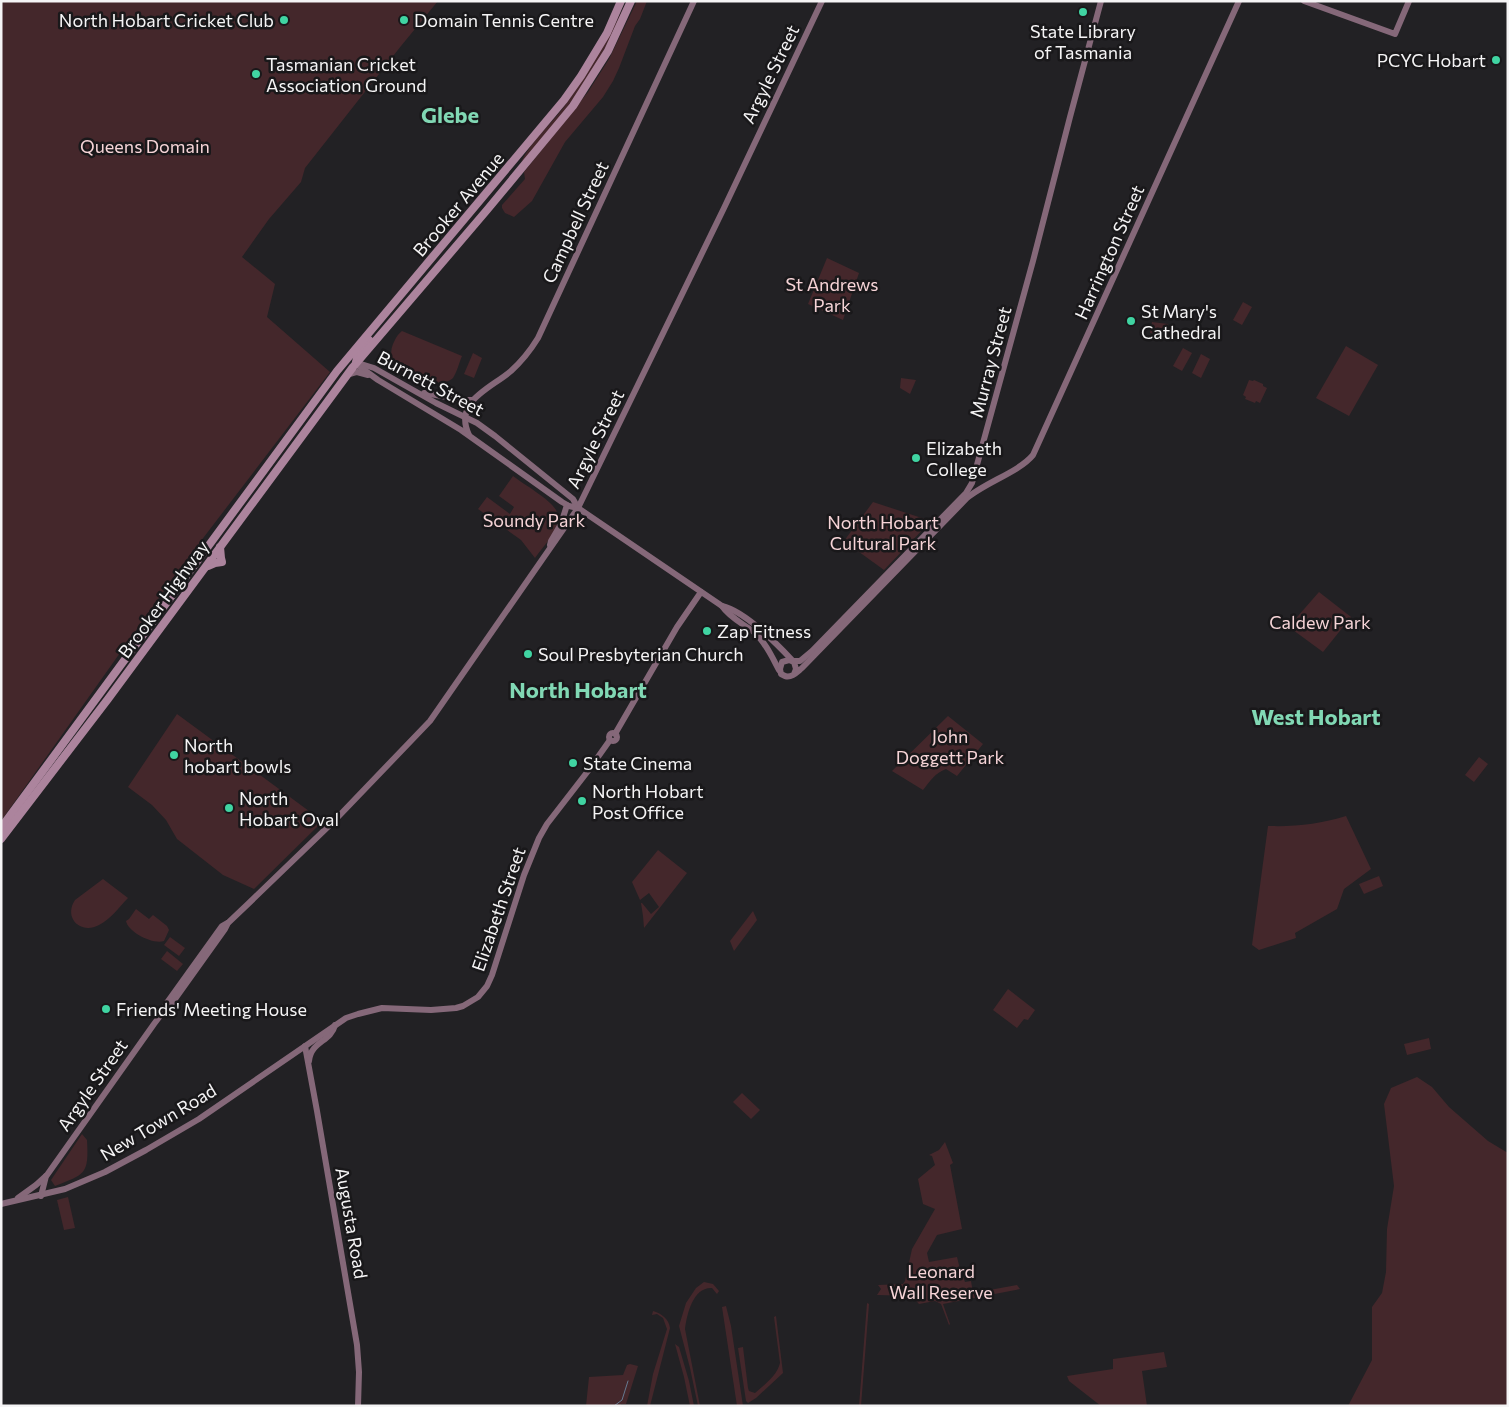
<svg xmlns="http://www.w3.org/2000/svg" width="1509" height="1407" font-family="Commissioner,sans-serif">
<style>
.green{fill:#44272b}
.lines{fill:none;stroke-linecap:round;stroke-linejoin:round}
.stream{stroke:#667a91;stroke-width:1}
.secondary{stroke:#856879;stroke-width:6}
.trunk{stroke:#ac849d;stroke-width:8}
.poi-dot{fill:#40d4a2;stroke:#19181a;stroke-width:2}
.labels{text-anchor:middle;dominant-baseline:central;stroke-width:5;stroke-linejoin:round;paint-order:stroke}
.poi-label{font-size:18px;fill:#f5f4f5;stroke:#19181a;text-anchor:start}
.street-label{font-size:18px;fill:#f5f4f5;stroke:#19181a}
.park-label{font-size:18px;fill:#f6d4d7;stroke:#19181a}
.district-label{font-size:22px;font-weight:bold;fill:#81d8b4;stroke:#19181a}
</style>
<rect width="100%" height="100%" fill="#222124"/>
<g class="green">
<path d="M 1,1 L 438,1 L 401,46 L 305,168 L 301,182 L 269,219 L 242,257 L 275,284 L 267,317 L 330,372 L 178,571 L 1,821 Z"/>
<path d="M 627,1 C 608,50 580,93 547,133 C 538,142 531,154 521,162 C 532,139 554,122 568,101 C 590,69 610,35 627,1 Z"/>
<path d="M 637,1 L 647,1 L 640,19 L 635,26 L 619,68 L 613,81 L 603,97 L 565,142 L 532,201 L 514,217 L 505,213 L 502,208 L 502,205 L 525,179 L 524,172 L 588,92 L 609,59 Z"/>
<path d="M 827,258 L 859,273 L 843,320 L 808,304 Z"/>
<path d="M 1243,302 L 1252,307 L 1242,325 L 1233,320 Z"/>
<path d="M 1152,322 L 1168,324 L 1167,336 L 1150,333 Z"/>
<path d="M 402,331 L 462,356 C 459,363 457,372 453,378 C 441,391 380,375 393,344 C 396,338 397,335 402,331 Z"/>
<path d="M 1346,346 L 1378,365 L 1349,416 L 1316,398 Z"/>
<path d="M 1183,348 L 1192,353 L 1182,371 L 1173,366 Z"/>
<path d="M 473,353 L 482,358 L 474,378 L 464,374 Z"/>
<path d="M 1201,354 L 1210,359 L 1201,378 L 1192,373 Z"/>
<path d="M 901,378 L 916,380 L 910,394 L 900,388 Z"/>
<path d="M 1249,380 L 1253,381 L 1254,380 L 1263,384 L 1263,386 L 1267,388 L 1260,403 L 1256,401 L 1255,403 L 1245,399 L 1246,397 L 1243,395 Z"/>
<path d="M 513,476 C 523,484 550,499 556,510 C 558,514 558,520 557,525 C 553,537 542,548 535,558 L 521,540 L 478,509 L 487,497 L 510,514 L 514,507 L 499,496 Z"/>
<path d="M 873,502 L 931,521 L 884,570 L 844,541 Z"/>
<path d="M 1319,592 L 1351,617 L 1323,652 L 1293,630 L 1291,624 Z"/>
<path d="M 177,714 L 313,814 L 319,825 L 254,889 L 223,875 L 177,839 L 166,820 L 152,805 L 128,787 Z"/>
<path d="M 948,716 L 983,744 L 957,776 L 946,769 C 935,773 930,781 923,790 L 892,771 Z"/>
<path d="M 1479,757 L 1488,764 L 1474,782 L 1465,775 Z"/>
<path d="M 1346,816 L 1371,869 L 1344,889 L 1337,909 L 1295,933 L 1296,938 L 1259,950 L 1252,945 L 1268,826 C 1295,827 1320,824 1346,816 Z"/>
<path d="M 658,850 L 687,873 L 644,928 L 643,916 L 641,903 L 642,903 L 651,914 L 659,907 L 649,893 L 640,900 L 632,882 Z"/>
<path d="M 1379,876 L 1383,886 L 1364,894 L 1359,884 Z"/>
<path d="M 103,879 L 128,898 C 119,907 111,919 99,925 C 81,935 63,918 75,900 Z"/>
<path d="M 136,909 L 149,919 L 153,915 L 167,926 L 169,930 L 164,941 C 153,945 128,932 126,921 L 129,919 Z"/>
<path d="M 753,911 L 757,920 L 734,951 L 730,941 Z"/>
<path d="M 170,937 L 185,948 L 179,956 L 164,945 Z"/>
<path d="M 167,951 L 183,964 L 177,971 L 161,959 Z"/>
<path d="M 1008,989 L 1035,1010 L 1028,1020 L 1024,1019 L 1017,1028 L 993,1010 Z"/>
<path d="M 1429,1038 L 1431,1049 L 1407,1055 L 1404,1044 Z"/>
<path d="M 1417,1077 L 1432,1087 L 1449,1107 L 1488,1141 L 1508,1153 L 1508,1406 L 1348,1406 L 1372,1360 L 1372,1307 L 1382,1293 L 1386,1272 L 1387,1229 L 1394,1186 L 1384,1104 L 1391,1088 Z"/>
<path d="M 742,1093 L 760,1110 L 751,1119 L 733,1102 Z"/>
<path d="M 82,1134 L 87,1140 C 89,1175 85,1174 55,1186 L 51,1180 Z"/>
<path d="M 945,1142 L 953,1163 L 950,1165 L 962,1229 L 937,1235 L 927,1253 L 929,1262 L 957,1257 L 960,1269 L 965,1282 L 971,1281 L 973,1293 L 1017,1285 L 1020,1289 L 943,1304 L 950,1324 L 949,1325 L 941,1304 L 935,1301 L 919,1304 L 912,1296 L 877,1295 L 881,1289 L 878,1285 L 903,1284 L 905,1281 L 912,1249 L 935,1209 L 923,1204 L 918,1179 L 935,1165 L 932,1156 L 929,1155 L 939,1150 Z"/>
<path d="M 68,1197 L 75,1228 L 64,1230 L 57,1200 Z"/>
<path d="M 704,1282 L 713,1284 L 719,1291 L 717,1294 L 712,1288 C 693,1287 687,1314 685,1329 L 700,1406 L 698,1406 L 690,1368 L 679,1326 L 686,1303 L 696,1288 Z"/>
<path d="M 867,1303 L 869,1304 L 861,1406 L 859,1406 Z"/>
<path d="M 726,1306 L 731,1326 L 743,1406 L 737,1406 L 722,1307 Z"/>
<path d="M 653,1311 C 661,1313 669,1319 670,1328 L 650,1406 L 647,1406 L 653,1374 L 667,1329 L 663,1318 L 657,1314 L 652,1315 Z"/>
<path d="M 776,1316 L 783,1373 L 756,1398 L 748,1403 L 746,1401 L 738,1348 L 743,1347 L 748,1388 L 749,1391 L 755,1393 C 764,1385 777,1376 780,1363 L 774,1317 Z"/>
<path d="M 675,1344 L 679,1347 L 689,1381 L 694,1406 L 690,1406 L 684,1377 Z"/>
<path d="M 1164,1352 L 1167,1367 L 1142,1371 L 1147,1406 L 1101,1406 L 1069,1381 L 1067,1376 L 1113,1369 L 1113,1359 Z"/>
<path d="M 630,1364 L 638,1366 L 626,1404 L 621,1404 L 621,1406 L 586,1406 L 589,1377 L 623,1375 L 627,1365 Z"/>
</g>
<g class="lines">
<path class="stream" d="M 614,1406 L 622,1400 L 628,1381"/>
<g class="secondary">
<path d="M 1304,1 L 1395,34 L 1409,1"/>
<path d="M 356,364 L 361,364 L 374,368 L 436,403 L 477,423 L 495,436 L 573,499 L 578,508 L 722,606 C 730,618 744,624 755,633 C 766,643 772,657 779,670"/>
<path d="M 356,364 L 378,380 L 461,430 L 562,502 L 569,506 L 578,508"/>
<path d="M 347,375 L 357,372 L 368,375"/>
<path d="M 424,393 L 465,400 L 472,400"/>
<path d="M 469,435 C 453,401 490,389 511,371 C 522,361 530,351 538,338 L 694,1"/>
<path d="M 550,545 L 551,541 L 561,524 L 567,505"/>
<path d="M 722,606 C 744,611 776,643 792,660"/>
<path d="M 793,661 L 800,661 L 812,651 L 966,493 L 972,483 L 1033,261 L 1070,117 L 1101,1"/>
<path d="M 794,674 L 796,669 L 794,662 L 789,660 L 782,662 L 780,669 L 781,674 L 785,676 C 792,678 797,672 802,668 L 967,498 C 986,482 1019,472 1033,455 L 1239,1"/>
<circle cx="613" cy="737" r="4"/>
<path d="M 615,734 L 677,627 L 701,592"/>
<path d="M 163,1012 L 166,1004 L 222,926 L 229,922 L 249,903 L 336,819 L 430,721 L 578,508 L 724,208 L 822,1"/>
<path d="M 305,1046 L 317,1111 L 357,1345 L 359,1372 L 358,1406"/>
<path d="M 309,1061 C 311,1041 331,1042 335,1025"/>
<path d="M 41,1196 L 46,1176"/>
<path d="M 18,1198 L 36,1185 L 47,1175 L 154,1024 L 163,1012 L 170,1006 L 225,929 L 228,923"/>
<path d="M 1,1204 L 65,1189 L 105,1172 L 146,1150 L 199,1119 L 346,1018 L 358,1014 L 382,1008 L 431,1010 L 456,1008 L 463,1006 L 478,997 L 487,986 L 492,975 L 524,875 L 539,838 L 547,824 L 588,771 L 610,740"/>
</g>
<g class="trunk">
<path d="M 356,362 L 358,354 L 369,340"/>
<path d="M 208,566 L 215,563 L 222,562 L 221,558 L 220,547"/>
<path d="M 1,828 L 337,371 L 564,100 L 581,76 L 607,33 L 621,1"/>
<path d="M 1,839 L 108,699 L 353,367 L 487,210 L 573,106 L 608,51 L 631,1"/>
</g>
</g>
<g class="poi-dot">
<circle cx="1083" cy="12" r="5"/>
<circle cx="284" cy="20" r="5"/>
<circle cx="404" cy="20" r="5"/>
<circle cx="1496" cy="60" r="5"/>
<circle cx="256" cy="74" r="5"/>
<circle cx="1131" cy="321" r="5"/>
<circle cx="916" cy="458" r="5"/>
<circle cx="707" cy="631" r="5"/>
<circle cx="528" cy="654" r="5"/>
<circle cx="174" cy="755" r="5"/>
<circle cx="573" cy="763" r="5"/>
<circle cx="582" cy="801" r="5"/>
<circle cx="229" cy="808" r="5"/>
<circle cx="106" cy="1009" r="5"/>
</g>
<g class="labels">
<g class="poi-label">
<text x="274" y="20" text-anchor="end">North Hobart Cricket Club</text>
<text x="414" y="20">Domain Tennis Centre</text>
<text x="1083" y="31" text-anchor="middle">State Library<tspan x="1083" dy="21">of Tasmania</tspan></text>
<text x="1486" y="60" text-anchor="end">PCYC Hobart</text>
<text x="266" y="64">Tasmanian Cricket<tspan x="266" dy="21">Association Ground</tspan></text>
<text x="1141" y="311">St Mary's<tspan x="1141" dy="21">Cathedral</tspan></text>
<text x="926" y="448">Elizabeth<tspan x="926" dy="21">College</tspan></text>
<text x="717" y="631">Zap Fitness</text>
<text x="538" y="654">Soul Presbyterian Church</text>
<text x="184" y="745">North<tspan x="184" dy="21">hobart bowls</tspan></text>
<text x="583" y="763">State Cinema</text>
<text x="592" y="791">North Hobart<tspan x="592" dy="21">Post Office</tspan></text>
<text x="239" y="798">North<tspan x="239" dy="21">Hobart Oval</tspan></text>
<text x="116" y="1009">Friends' Meeting House</text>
</g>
<g class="street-label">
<text transform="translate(770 74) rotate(-64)">Argyle Street</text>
<text transform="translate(458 204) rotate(-50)">Brooker Avenue</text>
<text transform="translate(575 222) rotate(-65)">Campbell Street</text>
<text transform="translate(1109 252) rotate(-66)">Harrington Street</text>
<text transform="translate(990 362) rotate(-75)">Murray Street</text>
<text transform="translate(431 383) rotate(28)">Burnett Street</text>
<text transform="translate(595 439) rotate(-64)">Argyle Street</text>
<text transform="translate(163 599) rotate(-54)">Brooker Highway</text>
<text transform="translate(498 909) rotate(-71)">Elizabeth Street</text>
<text transform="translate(92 1085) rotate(-55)">Argyle Street</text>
<text transform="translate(158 1122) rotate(-31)">New Town Road</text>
<text transform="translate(352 1223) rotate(80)">Augusta Road</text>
</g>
<g class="park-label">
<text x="145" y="146">Queens Domain</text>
<text x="832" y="284">St Andrews<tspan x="832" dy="21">Park</tspan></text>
<text x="534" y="520">Soundy Park</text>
<text x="883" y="522">North Hobart<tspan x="883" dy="21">Cultural Park</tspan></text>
<text x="1320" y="622">Caldew Park</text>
<text x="950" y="736">John<tspan x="950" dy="21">Doggett Park</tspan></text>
<text x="941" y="1271">Leonard<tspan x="941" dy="21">Wall Reserve</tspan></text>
</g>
<g class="district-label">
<text x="450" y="114">Glebe</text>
<text x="578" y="689">North Hobart</text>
<text x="1316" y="716">West Hobart</text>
</g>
</g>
<rect width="1509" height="1407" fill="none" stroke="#f5f4f5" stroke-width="5"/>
</svg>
